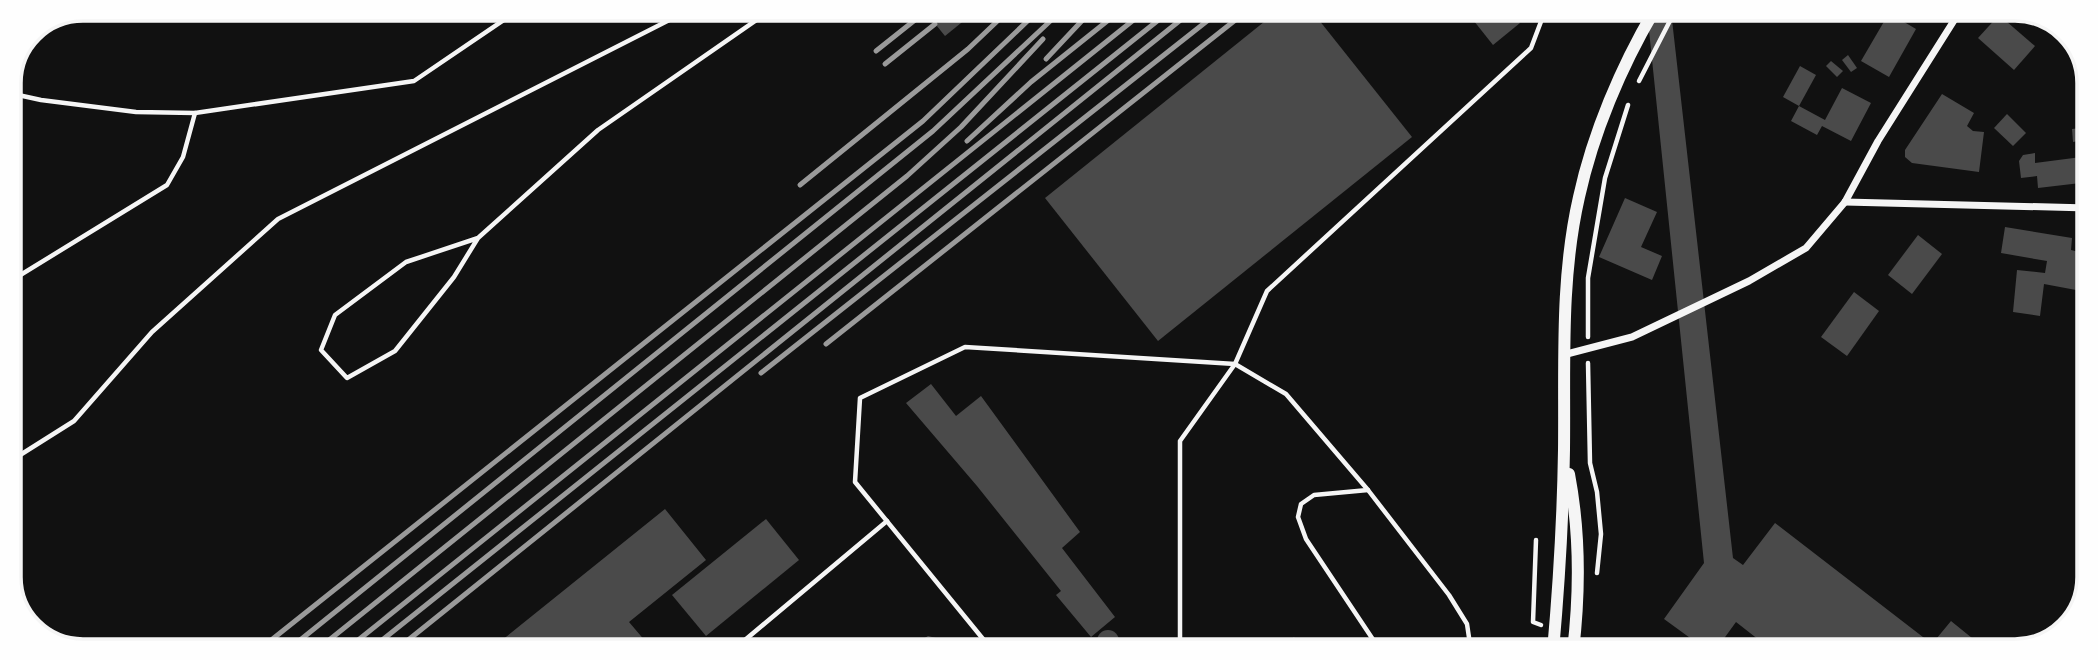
<svg xmlns="http://www.w3.org/2000/svg" width="2098" height="660" font-family="Quicksand,sans-serif">
<style>
.building{fill:#4a4a4a}
.lines{fill:none;stroke-linecap:round;stroke-linejoin:round}
.path{stroke:#f5f5f5;stroke-width:4.5}
.service{stroke:#f5f5f5;stroke-width:4.5}
.minor{stroke:#f5f5f5;stroke-width:7}
.tertiary{stroke:#f5f5f5;stroke-width:12}
.rail{stroke:#9a9a9a;stroke-width:5}
.rim{fill:none;stroke:#f5f5f5;stroke-width:3.5}
</style>
<rect width="100%" height="100%" fill="#111"/>
<g class="building">
<path d="M 924,10 L 977,10 L 945,36 Z"/>
<path d="M 1279,10 L 1311,10 L 1412,137 L 1158,341 L 1045,198 Z"/>
<path d="M 1466,11 L 1510,11 L 1520,23 L 1493,45 Z"/>
<path d="M 1647,11 L 1671,11 L 1733,558 L 1743,565 L 1775,523 L 1932,644 L 1951,621 L 1988,651 L 1773,651 L 1736,622 L 1715,651 L 1708,651 L 1664,619 L 1704,563 Z"/>
<path d="M 1889,13 L 1916,29 L 1889,77 L 1861,61 Z"/>
<path d="M 1999,15 L 2035,46 L 2014,70 L 1978,38 Z"/>
<path d="M 1848,55 L 1857,68 L 1851,72 L 1842,60 Z"/>
<path d="M 1831,61 L 1843,71 L 1837,77 L 1826,66 Z"/>
<path d="M 1800,66 L 1816,75 L 1799,106 L 1783,97 Z"/>
<path d="M 1842,88 L 1871,103 L 1851,141 L 1822,126 L 1817,135 L 1791,121 L 1799,106 L 1825,120 Z"/>
<path d="M 1942,94 L 1974,113 L 1967,126 L 1973,131 L 1984,132 L 1979,172 L 1912,163 L 1905,157 L 1905,150 Z"/>
<path d="M 2007,114 L 2026,133 L 2013,146 L 1994,128 Z"/>
<path d="M 2089,127 L 2089,139 L 2073,142 L 2072,129 Z"/>
<path d="M 2035,153 L 2035,163 L 2089,156 L 2089,182 L 2038,188 L 2037,176 L 2021,178 L 2019,161 L 2023,155 Z"/>
<path d="M 1625,198 L 1657,212 L 1641,247 L 1662,256 L 1652,280 L 1599,257 Z"/>
<path d="M 2005,227 L 2072,238 L 2071,250 L 2083,253 L 2076,290 L 2044,284 L 2040,316 L 2013,312 L 2017,270 L 2045,273 L 2047,261 L 2001,253 Z"/>
<path d="M 1918,235 L 1942,254 L 1912,294 L 1888,275 Z"/>
<path d="M 2085,275 L 2088,275 L 2088,295 L 2083,294 Z"/>
<path d="M 1854,292 L 1879,311 L 1847,356 L 1821,337 Z"/>
<path d="M 931,384 L 956,416 L 981,396 L 1080,532 L 1062,548 L 1115,617 L 1091,637 L 1056,595 L 1061,591 L 977,486 L 906,403 Z"/>
<path d="M 665,509 L 706,560 L 629,622 L 652,649 L 491,649 Z"/>
<path d="M 766,519 L 799,560 L 706,636 L 672,595 Z"/>
<circle cx="1108" cy="641" r="11"/>
<path d="M 928,636 L 936,638 L 942,650 L 917,650 L 920,641 Z"/>
<path d="M 1294,637 L 1303,650 L 1279,650 L 1278,648 Z"/>
</g>
<g class="lines">
<g class="path">
<path d="M 1639,81 L 1675,11"/>
<path d="M 1588,337 L 1588,278 L 1605,178 L 1628,105"/>
<path d="M 1588,363 L 1590,463 L 1597,492 L 1601,534 L 1597,573"/>
<path d="M 1536,540 L 1533,622 L 1541,625"/>
</g>
<g class="service">
<path d="M 9,93 L 41,100 L 136,112 L 195,113 L 414,81 L 520,9"/>
<path d="M 478,238 L 406,262 L 335,315 L 321,350 L 347,378 L 395,351 L 454,277 L 478,238 L 598,130 L 771,10"/>
<path d="M 9,282 L 167,185 L 183,157 L 195,113"/>
<path d="M 9,462 L 74,421 L 152,332 L 278,219 L 689,10"/>
<path d="M 1368,490 L 1314,495 L 1301,504 L 1298,517 L 1306,539 L 1380,650"/>
<path d="M 733,650 L 887,521"/>
<path d="M 992,650 L 855,482 L 860,398 L 965,347 L 1235,364 L 1286,394 L 1368,490 L 1449,595 L 1467,624 L 1471,651"/>
<path d="M 1177,650 L 1180,648 L 1180,441 L 1235,364 L 1267,291 L 1531,48 L 1545,11"/>
</g>
<g class="minor">
<path d="M 1845,202 L 2088,208"/>
<path d="M 1563,355 L 1632,337 L 1749,281 L 1806,248 L 1845,202 L 1878,141 L 1960,11"/>
</g>
<g class="tertiary">
<path d="M 1569,474 C 1580,532 1580,592 1573,651"/>
<path d="M 1553,651 C 1559,584 1563,517 1564,450 C 1565,365 1560,280 1579,197 C 1593,133 1621,67 1654,11"/>
</g>
<g class="rail">
<path d="M 876,51 L 925,12"/>
<path d="M 1046,59 L 1092,10"/>
<path d="M 885,64 L 935,24"/>
<path d="M 967,141 L 1031,82 L 1121,10"/>
<path d="M 800,185 L 968,49 L 1009,10"/>
<path d="M 826,344 L 1248,10"/>
<path d="M 761,373 L 1221,10"/>
<path d="M 260,649 L 923,121 L 1039,10"/>
<path d="M 289,649 L 933,131 L 1062,10"/>
<path d="M 318,649 L 907,176 L 961,127 L 1043,39"/>
<path d="M 347,649 L 1146,10"/>
<path d="M 371,649 L 1171,10"/>
<path d="M 397,649 L 1193,10"/>
</g>
</g>
<path d="M0 0H2098V660H0ZM83 21H2015A62 62 0 0 1 2077 83V577A62 62 0 0 1 2015 639H83A62 62 0 0 1 21 577V83A62 62 0 0 1 83 21Z" fill="#fefefe" fill-rule="evenodd"/>
<path class="rim" d="M83 21H2015A62 62 0 0 1 2077 83V577A62 62 0 0 1 2015 639H83A62 62 0 0 1 21 577V83A62 62 0 0 1 83 21Z"/>
</svg>
